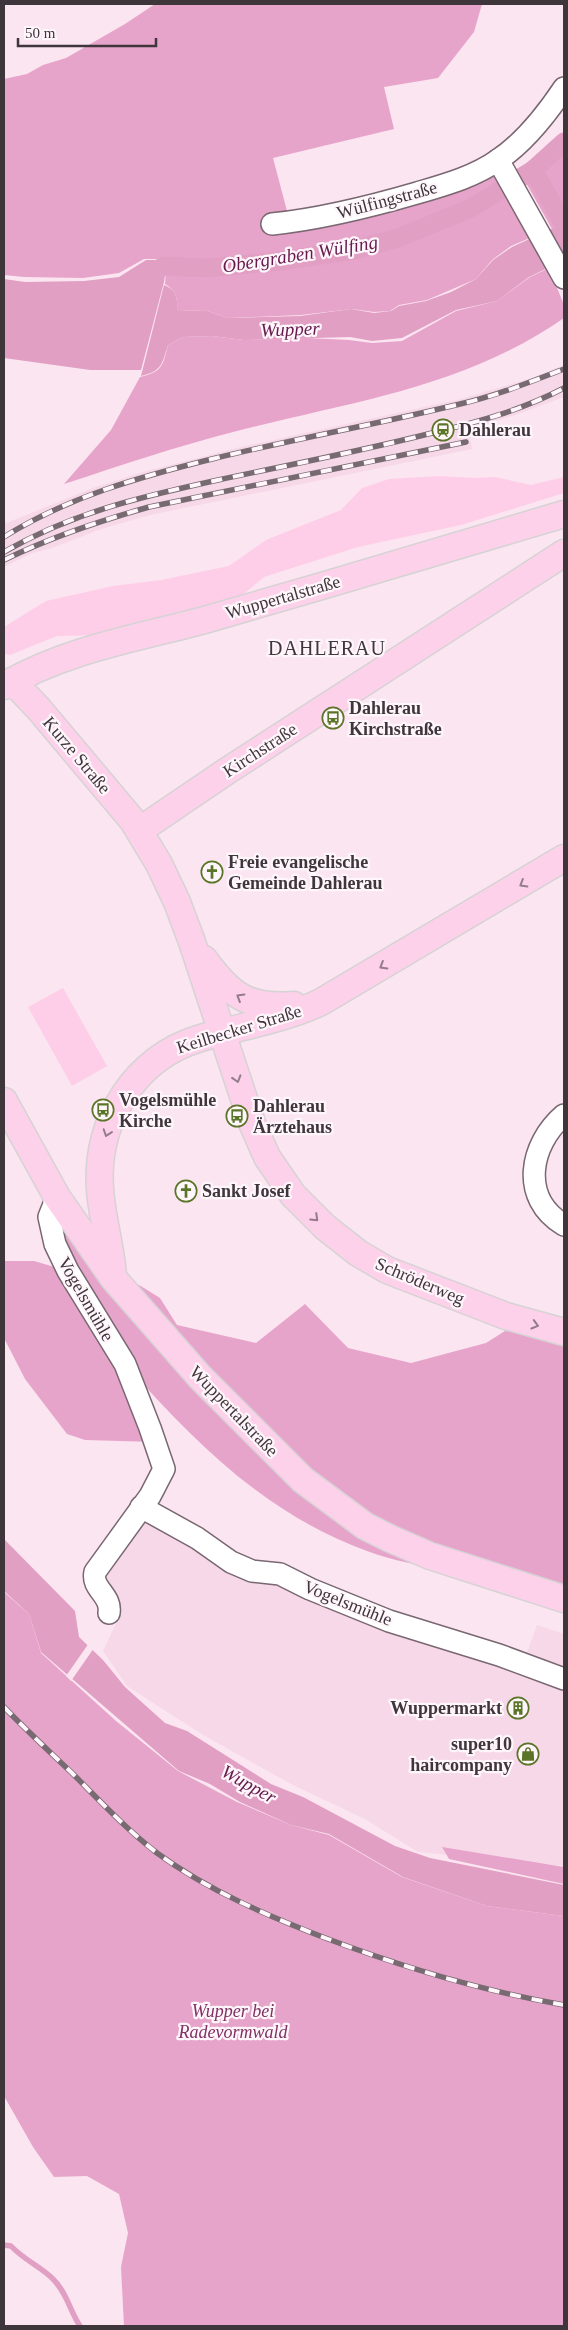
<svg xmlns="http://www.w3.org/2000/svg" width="568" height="2330" font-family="Georgia,serif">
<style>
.built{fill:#f6d8e8}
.green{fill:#fecee8}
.forest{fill:#e7a4ca}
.water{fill:#e29fc4}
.pier{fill:#fbe5f0}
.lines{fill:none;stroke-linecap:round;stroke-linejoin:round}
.stream{stroke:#e29fc4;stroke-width:5.5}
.canal{stroke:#e29fc4;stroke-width:19}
.minor-casing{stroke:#796771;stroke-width:24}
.major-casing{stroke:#d5d3d4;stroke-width:29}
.minor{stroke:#fff;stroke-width:21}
.major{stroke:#fed1eb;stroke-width:26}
.rail-casing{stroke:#776a71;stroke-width:5.5}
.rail{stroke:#fff6fb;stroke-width:4;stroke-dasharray:11;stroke-linecap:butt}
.oneway{stroke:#957c8a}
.labels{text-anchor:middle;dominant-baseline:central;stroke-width:4.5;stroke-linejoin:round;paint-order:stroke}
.street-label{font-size:18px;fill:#3f363b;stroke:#fff6fb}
.poi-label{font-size:18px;font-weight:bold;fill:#3f363b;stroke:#fff6fb;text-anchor:start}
.park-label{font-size:18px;font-style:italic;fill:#803263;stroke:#fff6fb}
.water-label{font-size:19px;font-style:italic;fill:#671b4d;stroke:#fff6fb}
.quarter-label{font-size:20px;letter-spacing:1px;fill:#3f363b;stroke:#fff6fb}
</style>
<rect width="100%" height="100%" fill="#fbe5f0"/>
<g class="built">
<path d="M 564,365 L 564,397 L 515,415 L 468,429 L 472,449 L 150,515 L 101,529 L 52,548 L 32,553 L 4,567 L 4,524 L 93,488 L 143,472 L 241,447 L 461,399 L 532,378 Z"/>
<path d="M 149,1515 L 250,1574 L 522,1667 L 537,1625 L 564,1634 L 564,1866 L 418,1852 L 365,1819 L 291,1784 L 200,1733 L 127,1686 L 103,1651 L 121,1613 L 101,1578 Z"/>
</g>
<g class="green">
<path d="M 439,476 L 475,478 L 495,477 L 531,485 L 564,477 L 564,493 L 461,525 L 358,547 L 264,577 L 240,597 L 100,635 L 57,636 L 10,655 L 4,654 L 4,627 L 46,601 L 113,586 L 161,580 L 229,566 L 266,540 L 341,510 L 362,488 L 389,479 Z"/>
<path d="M 63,988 L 107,1066 L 72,1086 L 28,1007 Z"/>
</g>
<g class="forest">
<path d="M 155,4 L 482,4 L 474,32 L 438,78 L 384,87 L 394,129 L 273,158 L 292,230 L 493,171 L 532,237 L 511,246 L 492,260 L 476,279 L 427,300 L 399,305 L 390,311 L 374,312 L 352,309 L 301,315 L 228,318 L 207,311 L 177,310 C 178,299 176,290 165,284 L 167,259 L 144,259 L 119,273 L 83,278 L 24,277 L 4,275 L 4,79 L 27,74 L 43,65 L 66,58 L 125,24 Z"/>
<path d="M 564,150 L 564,223 L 552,229 L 525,181 Z"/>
<path d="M 549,268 L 564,305 L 564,318 C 463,388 353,401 237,431 C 178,446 122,465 64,484 L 111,430 L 140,377 C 162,372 163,366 168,345 L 183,337 L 212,336 L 244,340 L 307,338 L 349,340 L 372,343 L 402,341 L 456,311 L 497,301 L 530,277 Z"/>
<path d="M 57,1197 L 114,1279 L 139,1285 L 160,1298 L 177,1325 L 256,1343 L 305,1304 L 348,1348 L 411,1363 L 486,1343 L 511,1327 L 564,1340 L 564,1587 C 551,1587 536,1589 522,1587 C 498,1583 473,1576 448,1571 C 421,1565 393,1561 367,1551 C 266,1514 196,1444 126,1365 L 155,1442 L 85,1440 L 67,1434 L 25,1379 L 4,1338 L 4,1261 L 34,1261 L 68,1271 Z"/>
<path d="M 4,1592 L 29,1614 L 41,1653 L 116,1721 L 178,1771 L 237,1802 L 291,1825 L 329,1835 L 402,1877 L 487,1906 L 564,1916 L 564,2326 L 124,2326 L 121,2267 L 128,2233 L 119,2194 L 87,2176 L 54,2177 L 33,2147 L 4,2096 Z"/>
<path d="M 442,1847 L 564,1867 L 564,1884 L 449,1859 Z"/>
</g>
<g class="water">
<path d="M 564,223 L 564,260 L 529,277 L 497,301 L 456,310 L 402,338 L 372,341 L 350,337 L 244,340 L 212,336 L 183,337 L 168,345 C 162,364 162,371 141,376 L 164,285 C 176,289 178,299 177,310 L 207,311 L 228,318 L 300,316 L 351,309 L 374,313 L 391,311 L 399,306 L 426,301 L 451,292 L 476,279 L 493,260 L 512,247 Z"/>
<path d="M 146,260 L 167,260 L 164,282 L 141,370 L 90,370 L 4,358 L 4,279 L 25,282 L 84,281 L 119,277 Z"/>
<path d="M 4,1539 L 75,1611 L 79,1637 L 103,1660 L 125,1687 L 165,1723 L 187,1731 L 271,1784 L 303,1797 L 395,1846 L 430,1858 L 564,1885 L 564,1916 L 487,1906 L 403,1877 L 329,1834 L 291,1825 L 240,1802 L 210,1784 L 179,1771 L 41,1652 L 29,1614 L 4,1591 Z"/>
</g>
<path class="pier" d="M 89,1643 L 94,1648 L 71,1681 L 66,1676 Z"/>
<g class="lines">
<path class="stream" d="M 4,2245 L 11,2246 C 24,2260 41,2267 53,2279 C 67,2293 70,2311 80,2326"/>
<g class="canal">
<path d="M 533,170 L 564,224"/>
<path d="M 144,277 L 164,266 L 207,268 L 281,261 L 354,250 L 398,238 L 471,208 L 533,170 L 564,142"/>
</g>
<g class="minor-casing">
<g id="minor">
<path d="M 498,160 L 564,278"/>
<path d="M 272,224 C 321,219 369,207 417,193 C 444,185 474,177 498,160 C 525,142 546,115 564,88"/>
<path d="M 564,1115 C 530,1144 519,1198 564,1225"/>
<path d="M 57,1197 L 49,1217 L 55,1244 L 68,1271 L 125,1364 L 150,1428 L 164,1469 L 150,1496 L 95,1572 C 91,1589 112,1595 109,1613"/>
<path d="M 141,1507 L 197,1538 L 231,1562 L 252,1571 L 280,1574 L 310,1589 L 389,1621 L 499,1655 L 564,1679"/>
</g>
</g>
<g class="major-casing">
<g id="major">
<path d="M 12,681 L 38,708 L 133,821 L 159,864 L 177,902 L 192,942 L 252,1123 L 267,1157 L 293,1195 L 325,1227 L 358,1253 L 387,1270 L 506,1316 L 564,1332"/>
<path d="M 4,686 C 66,649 139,638 208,619 C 327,585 446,549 564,514"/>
<path d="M 140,830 L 227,771 L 564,553"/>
<path d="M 204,959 C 230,995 248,1009 294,1005"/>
<path d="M 4,1101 L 57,1197 L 114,1279 L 200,1377 L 303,1480 L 365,1526 L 391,1539 L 430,1556 L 564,1599"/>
<path d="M 113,1276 C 111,1247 102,1218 100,1189 C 95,1121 135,1057 201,1038 C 242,1026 283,1020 321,1002 L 564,858"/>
</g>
</g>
<use href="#minor" class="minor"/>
<use href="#major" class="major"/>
<g class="rail-casing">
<g id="rail">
<path d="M 4,537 C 68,497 139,477 212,459 C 294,439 378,424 460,404 C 496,396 530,382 564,369"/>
<path d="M 4,552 C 74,512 140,497 218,480 C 289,465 361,451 432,433 C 478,422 522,410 564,388"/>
<path d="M 4,560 C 51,537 99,521 149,507 L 466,442"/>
<path d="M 4,1707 C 26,1730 49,1751 72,1773 C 100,1801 125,1828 157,1853 C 209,1891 268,1916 328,1939 C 405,1968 483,1991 564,2005"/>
</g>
</g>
<use href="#rail" class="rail"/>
</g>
<defs><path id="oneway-chevron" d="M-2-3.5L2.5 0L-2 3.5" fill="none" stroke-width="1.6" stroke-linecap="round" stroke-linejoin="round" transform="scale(1.25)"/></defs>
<g class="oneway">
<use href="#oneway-chevron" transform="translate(523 884) rotate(149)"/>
<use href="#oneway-chevron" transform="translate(383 966) rotate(149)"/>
<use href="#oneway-chevron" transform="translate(240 997) rotate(-149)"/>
<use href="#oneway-chevron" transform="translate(237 1079) rotate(73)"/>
<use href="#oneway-chevron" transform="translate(107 1133) rotate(109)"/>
<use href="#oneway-chevron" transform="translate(315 1218) rotate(44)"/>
<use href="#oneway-chevron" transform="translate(535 1325) rotate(16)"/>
</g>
<defs>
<g id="station-ring" transform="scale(1.125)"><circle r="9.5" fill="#fff6fb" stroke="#5b7528" stroke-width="1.5"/><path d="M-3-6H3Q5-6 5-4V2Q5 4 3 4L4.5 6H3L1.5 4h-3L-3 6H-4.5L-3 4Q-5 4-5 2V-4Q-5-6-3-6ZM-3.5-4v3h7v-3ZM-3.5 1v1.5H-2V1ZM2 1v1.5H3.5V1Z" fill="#5b7528"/></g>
<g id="bus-ring" transform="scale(1.125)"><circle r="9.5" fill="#fff6fb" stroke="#5b7528" stroke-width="1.5"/><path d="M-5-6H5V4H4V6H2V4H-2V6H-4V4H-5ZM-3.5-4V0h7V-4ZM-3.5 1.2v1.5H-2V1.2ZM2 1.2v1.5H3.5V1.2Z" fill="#5b7528"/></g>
<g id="church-ring" transform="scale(1.125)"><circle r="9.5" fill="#fff6fb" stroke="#5b7528" stroke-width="1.5"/><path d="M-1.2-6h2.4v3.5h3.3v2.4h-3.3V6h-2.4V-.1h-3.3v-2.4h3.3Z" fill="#5b7528"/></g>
<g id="building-ring" transform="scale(1.125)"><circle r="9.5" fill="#fff6fb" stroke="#5b7528" stroke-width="1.5"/><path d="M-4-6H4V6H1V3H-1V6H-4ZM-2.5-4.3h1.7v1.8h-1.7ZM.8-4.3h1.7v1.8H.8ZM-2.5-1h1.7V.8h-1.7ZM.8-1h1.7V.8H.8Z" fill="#5b7528"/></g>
<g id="shop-ring" transform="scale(1.125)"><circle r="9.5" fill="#fff6fb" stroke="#5b7528" stroke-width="1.5"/><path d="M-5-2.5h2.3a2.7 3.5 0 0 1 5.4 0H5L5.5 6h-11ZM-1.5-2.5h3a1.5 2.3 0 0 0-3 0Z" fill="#5b7528"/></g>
</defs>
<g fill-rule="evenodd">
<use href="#station-ring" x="443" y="430"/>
<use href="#bus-ring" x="333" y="718"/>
<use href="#church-ring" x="212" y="872"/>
<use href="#bus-ring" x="103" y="1110"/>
<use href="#bus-ring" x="237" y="1116"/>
<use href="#church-ring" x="186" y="1191"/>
<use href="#building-ring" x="518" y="1708"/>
<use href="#shop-ring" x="528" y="1754"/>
</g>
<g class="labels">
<g class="street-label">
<text transform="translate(387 200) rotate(-15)">Wülfingstraße</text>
<text transform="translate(283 597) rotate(-16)">Wuppertalstraße</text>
<text transform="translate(260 750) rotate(-33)">Kirchstraße</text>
<text transform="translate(77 755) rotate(50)">Kurze Straße</text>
<text transform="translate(239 1029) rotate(-17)">Keilbecker Straße</text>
<text transform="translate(420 1281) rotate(23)">Schröderweg</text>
<text transform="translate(86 1299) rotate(60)">Vogelsmühle</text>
<text transform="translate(234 1411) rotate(46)">Wuppertalstraße</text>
<text transform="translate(348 1603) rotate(22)">Vogelsmühle</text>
</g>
<g class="poi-label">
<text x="459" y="430">Dahlerau</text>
<text x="349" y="708">Dahlerau<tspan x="349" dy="21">Kirchstraße</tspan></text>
<text x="228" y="862">Freie evangelische<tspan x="228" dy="21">Gemeinde Dahlerau</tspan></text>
<text x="119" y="1100">Vogelsmühle<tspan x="119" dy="21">Kirche</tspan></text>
<text x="253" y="1106">Dahlerau<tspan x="253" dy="21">Ärztehaus</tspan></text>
<text x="202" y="1191">Sankt Josef</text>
<text x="502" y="1708" text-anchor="end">Wuppermarkt</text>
<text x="512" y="1744" text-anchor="end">super10<tspan x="512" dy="21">haircompany</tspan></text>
</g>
<g class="park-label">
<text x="233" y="2011">Wupper bei<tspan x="233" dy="21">Radevormwald</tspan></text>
</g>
<g class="water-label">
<text transform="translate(300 254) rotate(-9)">Obergraben Wülfing</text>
<text transform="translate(290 329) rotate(-2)">Wupper</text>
<text transform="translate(249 1784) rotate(29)">Wupper</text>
</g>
<g class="quarter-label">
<text x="327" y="648">DAHLERAU</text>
</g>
</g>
<rect width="568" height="2330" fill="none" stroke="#3f363b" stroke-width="10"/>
<path d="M18 38v8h138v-8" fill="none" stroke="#3f363b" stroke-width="2.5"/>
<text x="25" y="38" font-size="15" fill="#3f363b" stroke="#fff6fb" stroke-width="4" paint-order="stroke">50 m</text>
</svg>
